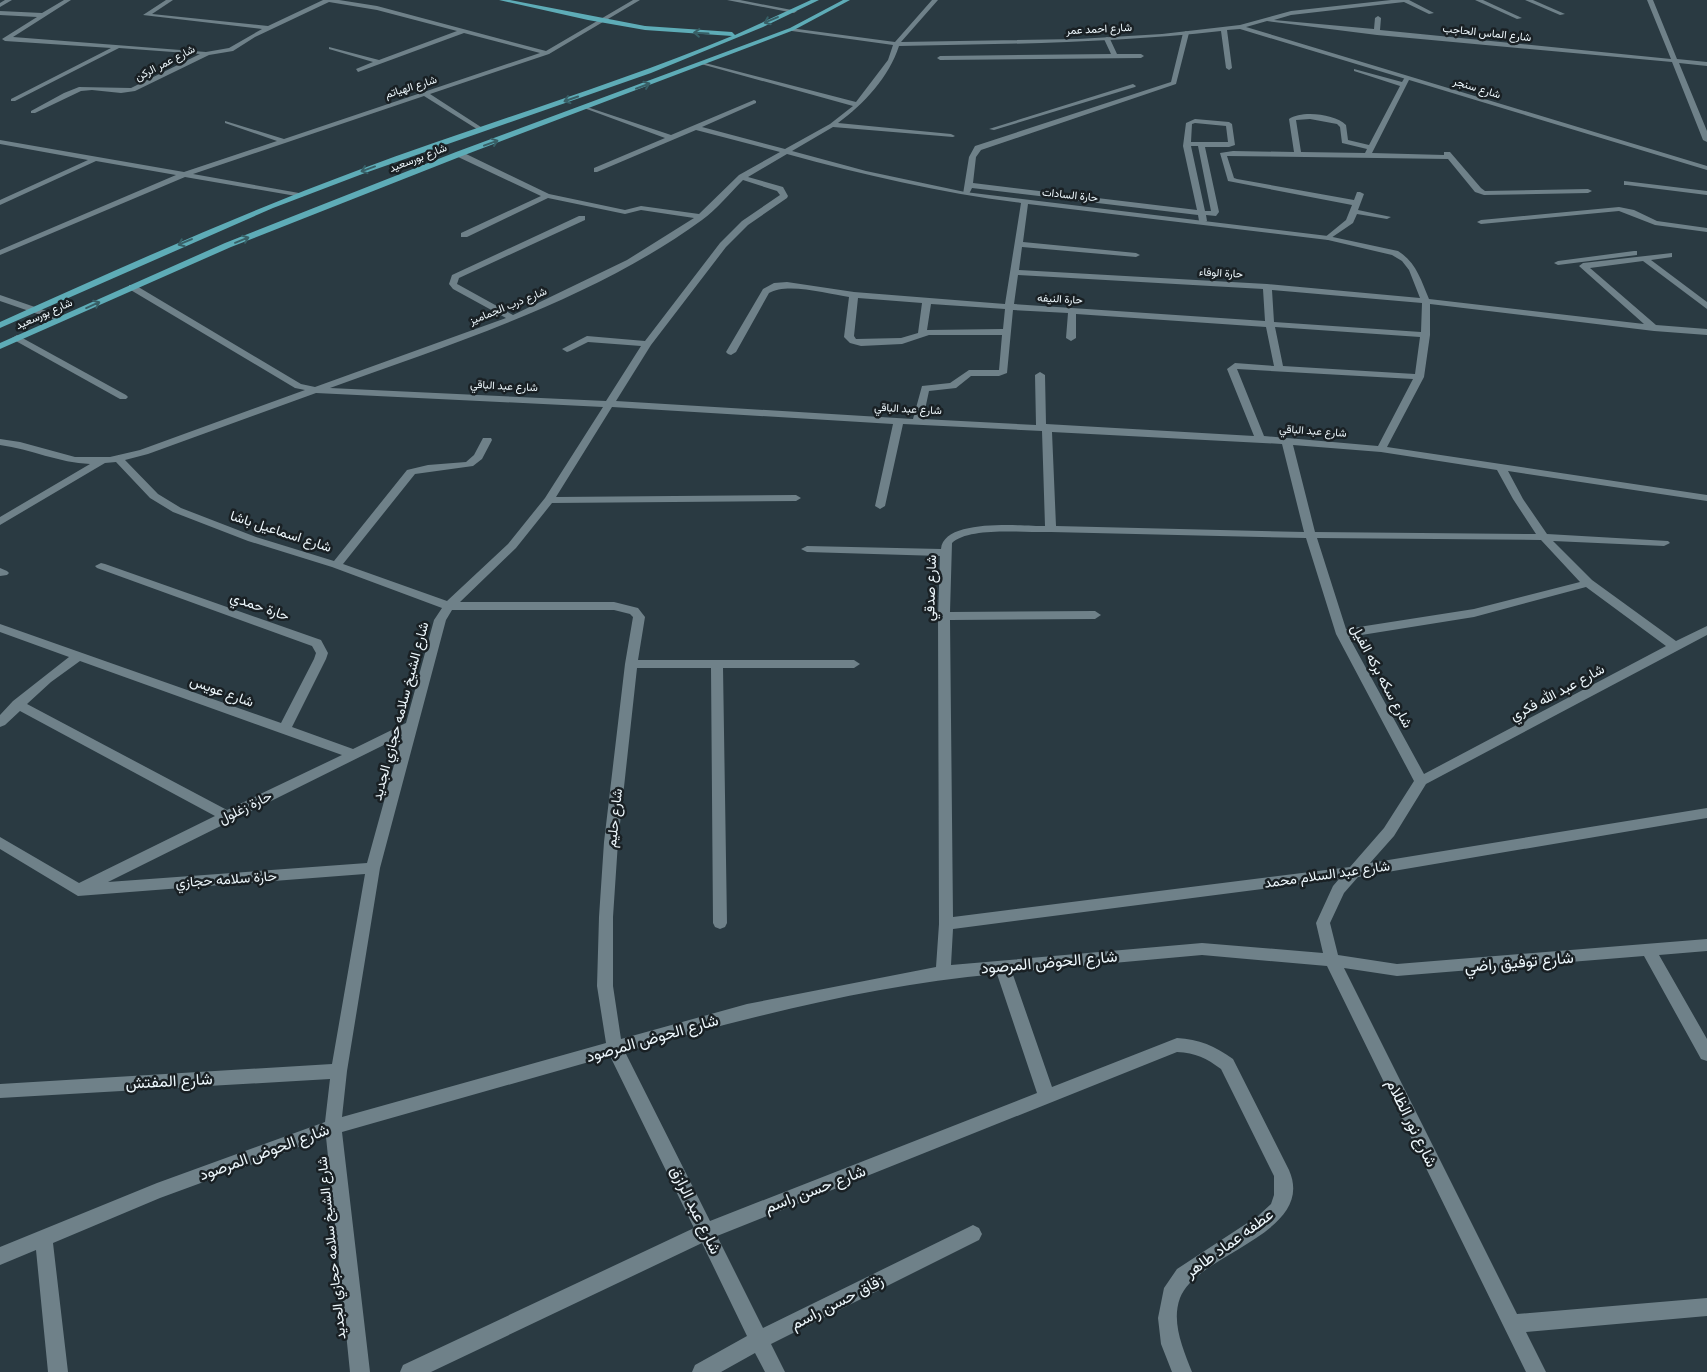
<svg xmlns="http://www.w3.org/2000/svg" width="1707" height="1372" font-family="Roboto,Vazirmatn,sans-serif">
<style>
.lines{fill:none;stroke-linecap:round;stroke-linejoin:round}
.lane{fill:#6f8189;fill-rule:evenodd}
.street{fill:#6f8189;fill-rule:evenodd}
.primary{fill:#5eacb7;fill-rule:evenodd}
.oneway{stroke:#385f66}
.labels{text-anchor:middle;dominant-baseline:central;stroke-width:5;stroke-linejoin:round;paint-order:stroke}
.far-street-label{font-size:11px;fill:#edf7fc;stroke:#192024}
.street-label{font-size:14px;fill:#edf7fc;stroke:#192024}
.near-street-label{font-size:16px;fill:#edf7fc;stroke:#192024}
</style>
<rect width="100%" height="100%" fill="#2a3a42"/>
<g class="lines">
<g class="lane">
<path d="M 1186,31 L 1189,33 L 1176,84 L 981,150 L 976,157 L 973,183 L 1197,210 L 1183,146 L 1186,123 L 1195,119 L 1229,122 L 1232,124 L 1235,145 L 1229,147 L 1205,147 L 1219,212 L 1216,216 L 1206,215 L 1207,221 L 1203,223 L 1199,221 L 1198,215 L 972,188 L 969,194 L 963,194 L 969,157 L 975,146 L 1171,82 L 1183,33 ZM 1195,123 L 1226,126 L 1228,142 L 1191,142 L 1192,124 ZM 1191,146 L 1198,146 L 1211,211 L 1205,211 Z"/>
<path d="M 1107,37 L 1110,39 L 1117,54 L 1141,54 L 1144,56 L 1141,58 L 940,60 L 937,58 L 940,56 L 1111,54 L 1104,39 Z"/>
<path d="M 1354,69 L 1402,82 L 1405,77 L 1410,78 L 1372,153 L 1444,155 L 1444,152 L 1450,152 L 1481,188 L 1485,191 L 1588,189 L 1592,191 L 1588,193 L 1484,195 L 1475,192 L 1448,159 L 1227,156 L 1234,178 L 1237,179 L 1354,200 L 1357,192 L 1360,192 L 1364,194 L 1358,210 L 1391,217 L 1387,219 L 1357,214 L 1353,223 L 1328,240 L 1324,238 L 1346,220 L 1352,205 L 1228,181 L 1220,153 L 1233,151 L 1294,152 L 1289,119 C 1302,110 1335,114 1346,125 L 1348,140 L 1369,145 L 1400,86 L 1354,71 ZM 1310,119 L 1337,124 L 1340,127 L 1342,143 L 1367,149 L 1365,153 L 1301,152 L 1296,120 Z"/>
<path d="M 1133,84 L 1136,86 L 1135,87 L 994,130 L 989,129 Z"/>
<path d="M 1619,207 L 1634,210 L 1657,221 L 1707,228 L 1707,232 L 1655,225 L 1619,211 L 1481,224 L 1477,222 L 1481,220 Z"/>
<path d="M 1634,251 L 1637,251 L 1637,255 L 1558,265 L 1554,263 L 1558,261 Z"/>
</g>
<g class="street">
<path d="M 5,0 L 12,0 L 0,7 L 0,3 Z"/>
<path d="M 64,0 L 71,0 L 13,37 L 206,52 L 229,48 L 262,29 L 143,15 L 166,0 L 173,0 L 152,14 L 268,26 L 323,0 L 339,0 L 377,6 L 546,51 L 633,0 L 640,0 L 549,54 L 430,94 L 484,129 L 484,131 L 480,131 L 424,96 L 193,174 L 299,193 L 303,195 L 302,197 L 185,177 L 0,255 L 0,250 L 176,175 L 96,161 L 0,205 L 0,200 L 88,160 L 0,144 L 0,140 L 184,172 L 277,141 L 225,123 L 225,121 L 284,139 L 540,53 L 464,33 L 358,72 L 356,69 L 373,62 L 329,49 L 329,47 L 379,60 L 457,31 L 377,10 L 329,2 L 255,37 L 233,51 L 209,55 L 135,91 L 121,93 L 92,90 L 81,91 L 35,113 L 31,113 L 31,111 L 64,93 L 79,87 L 131,88 L 200,54 L 119,48 L 15,101 L 11,101 L 11,99 L 111,48 L 5,41 L 2,39 L 37,17 L 0,15 L 0,11 L 42,13 Z"/>
<path d="M 727,0 L 740,0 L 797,11 L 794,13 Z"/>
<path d="M 932,0 L 938,0 L 901,42 L 1078,39 L 1162,34 L 1240,25 L 1291,11 L 1391,0 L 1409,0 L 1434,13 L 1429,14 L 1404,2 L 1291,15 L 1274,20 L 1374,29 L 1375,18 L 1378,16 L 1381,18 L 1380,30 L 1671,59 L 1647,0 L 1653,0 L 1677,59 L 1707,62 L 1707,66 L 1679,63 L 1707,131 L 1707,142 L 1703,140 L 1672,62 L 1377,35 L 1267,21 L 1246,27 L 1707,166 L 1707,170 L 1240,29 L 1227,30 L 1232,68 L 1229,70 L 1226,68 L 1221,31 C 1114,43 1006,44 899,46 C 889,77 864,104 838,123 L 951,134 L 955,136 L 953,137 L 833,127 L 792,151 L 866,171 L 965,192 L 1328,236 L 1398,251 C 1416,262 1421,280 1429,299 L 1644,324 L 1579,266 L 1583,263 L 1672,253 L 1672,257 L 1651,260 L 1707,302 L 1707,309 L 1643,261 L 1590,268 L 1656,325 L 1707,329 L 1707,335 L 1654,331 L 1430,304 L 1430,335 L 1424,377 L 1387,447 L 1707,495 L 1707,501 L 1508,471 L 1523,499 L 1547,534 L 1668,541 L 1670,543 L 1664,546 L 1553,541 L 1592,580 L 1676,641 L 1707,626 L 1707,635 L 1426,784 L 1394,836 L 1370,863 L 1707,808 L 1707,818 L 1358,877 L 1344,893 L 1330,923 L 1338,955 L 1397,964 L 1707,939 L 1707,951 L 1659,955 L 1707,1039 L 1707,1061 L 1701,1059 L 1644,956 L 1397,976 L 1344,968 L 1517,1314 L 1707,1298 L 1707,1316 L 1526,1332 L 1546,1372 L 1526,1372 L 1327,966 L 1202,955 L 1012,972 L 1052,1087 L 1177,1038 C 1199,1039 1215,1046 1233,1059 L 1289,1170 C 1317,1234 1197,1253 1180,1298 C 1171,1322 1183,1349 1192,1372 L 1172,1372 L 1161,1344 L 1158,1318 L 1164,1288 L 1177,1269 L 1258,1216 L 1271,1204 L 1274,1195 L 1274,1176 L 1221,1069 C 1206,1058 1196,1053 1177,1052 L 717,1236 L 763,1328 L 967,1228 L 973,1225 L 979,1228 L 982,1234 L 979,1240 L 771,1344 L 785,1372 L 765,1372 L 755,1353 L 721,1372 L 692,1372 L 695,1365 L 747,1336 L 702,1243 L 431,1372 L 400,1372 L 403,1365 L 694,1228 L 610,1056 L 342,1132 L 370,1372 L 350,1372 L 326,1137 L 160,1198 L 53,1243 L 68,1372 L 48,1372 L 36,1250 L 0,1265 L 0,1247 L 157,1183 L 325,1122 L 330,1079 L 0,1098 L 0,1084 L 332,1064 L 365,874 L 78,896 L 0,849 L 0,837 L 79,883 L 215,816 L 20,711 L 5,725 L 0,727 L 0,715 L 13,701 L 69,657 L 0,632 L 0,624 L 281,723 L 314,659 L 316,653 L 312,646 L 97,568 L 95,566 L 101,563 L 105,564 L 321,640 L 328,653 L 326,659 L 292,727 L 353,749 L 406,723 L 434,620 L 442,608 L 332,567 L 248,541 L 173,512 L 150,498 L 116,462 L 105,463 L 0,525 L 0,517 L 90,464 C 59,463 31,449 0,445 L 0,439 L 20,442 L 75,457 L 110,457 L 140,450 L 305,390 L 295,388 L 129,289 L 129,285 L 135,285 L 301,384 L 315,387 L 506,318 L 453,289 L 449,284 L 452,275 L 579,216 L 585,216 L 585,220 L 459,278 L 457,284 L 459,285 L 513,315 L 627,260 L 694,218 L 641,210 L 625,214 L 548,198 L 467,237 L 461,237 L 461,233 L 541,196 L 456,156 L 456,152 L 462,152 L 549,194 L 625,210 L 641,206 L 699,214 L 739,175 L 780,152 L 696,130 L 597,172 L 594,172 L 594,168 L 665,138 L 584,108 L 584,106 L 671,135 L 754,100 L 756,101 L 756,103 L 702,127 L 785,149 L 830,124 L 853,106 L 701,64 L 701,62 L 856,102 L 888,60 L 893,45 L 792,31 L 790,28 L 895,42 ZM 787,154 C 864,175 941,193 1021,203 L 1005,304 L 854,292 L 787,282 L 774,283 L 763,289 L 726,352 L 728,354 L 731,355 L 736,352 L 769,293 C 787,282 829,294 849,297 L 844,337 L 850,343 L 861,346 L 902,344 L 929,335 L 1002,335 L 999,370 L 969,370 L 950,383 L 922,386 L 913,419 L 616,401 L 651,345 L 726,247 L 748,225 L 787,198 L 788,196 L 783,187 L 748,177 ZM 743,180 L 777,191 L 780,195 L 742,221 L 720,243 L 645,341 L 587,336 L 562,349 L 567,352 L 570,351 L 588,342 L 641,346 L 606,401 L 330,388 C 456,342 592,300 702,220 C 717,209 730,193 743,180 ZM 1028,204 L 1328,240 L 1392,255 L 1402,261 L 1409,270 L 1420,298 L 1267,284 L 1019,270 L 1022,247 L 1136,257 L 1140,255 L 1136,253 L 1023,242 ZM 1018,275 L 1263,289 L 1265,321 L 1014,304 ZM 1272,290 L 1422,303 L 1421,332 L 1274,322 ZM 858,298 L 922,303 L 918,333 L 901,338 L 856,339 L 854,336 ZM 931,304 L 1005,309 L 1003,329 L 927,330 ZM 1013,310 L 1068,313 L 1066,338 L 1071,341 L 1076,338 L 1076,314 L 1266,327 L 1274,366 L 1235,363 L 1227,369 L 1254,436 L 1046,424 L 1045,375 L 1040,372 L 1035,375 L 1036,425 L 923,419 L 929,391 L 956,388 L 971,376 L 999,376 L 1007,373 ZM 1275,327 L 1420,337 L 1415,374 L 1283,366 ZM 1237,369 L 1413,379 L 1378,446 L 1264,436 ZM 316,393 L 603,407 L 545,498 L 508,544 L 447,601 L 343,564 L 415,474 L 473,466 L 482,459 L 492,440 L 491,438 L 483,438 L 474,455 L 466,462 L 428,465 L 407,470 L 334,561 L 256,537 L 181,508 L 158,494 L 125,460 L 148,454 ZM 612,407 L 893,424 L 875,506 L 880,509 L 885,506 L 903,424 L 1042,431 L 1045,526 C 1021,526 944,518 941,549 L 807,546 L 801,549 L 807,552 L 940,556 L 938,616 L 939,924 L 936,967 L 747,1004 L 621,1039 L 613,986 L 613,917 L 618,842 L 637,668 L 711,668 L 713,923 L 715,927 L 720,929 L 725,927 L 727,923 L 723,668 L 854,668 L 860,664 L 854,660 L 638,660 L 645,617 L 638,608 L 614,602 L 460,602 L 516,548 L 552,503 L 796,501 L 801,498 L 796,495 L 556,497 ZM 1052,432 L 1282,444 L 1304,532 L 1056,526 ZM 1293,445 L 1381,452 L 1497,470 L 1513,499 L 1536,534 L 1315,532 ZM 1051,532 L 1306,538 L 1336,634 L 1414,781 L 1384,828 L 1350,867 L 953,917 L 950,620 L 1095,619 L 1101,615 L 1095,611 L 950,612 L 952,543 C 969,526 1028,533 1051,532 ZM 1317,538 L 1541,540 L 1580,582 L 1474,609 L 1346,629 ZM 1586,587 L 1666,646 L 1424,774 L 1349,637 L 1474,617 ZM 452,610 L 614,610 L 630,614 L 633,617 L 625,664 L 604,842 L 599,917 L 597,986 L 606,1043 L 342,1117 L 347,1071 L 380,868 L 446,620 ZM 80,661 L 342,755 L 227,810 L 27,704 L 51,682 ZM 402,736 L 367,863 L 108,882 ZM 1339,879 L 1333,886 L 1316,923 L 1323,953 L 1202,943 L 951,965 L 953,929 ZM 997,974 L 1037,1093 L 710,1221 L 625,1052 C 746,1018 871,985 997,974 Z"/>
<path d="M 1475,0 L 1483,0 L 1522,18 L 1517,19 Z"/>
<path d="M 1525,0 L 1533,0 L 1565,14 L 1560,15 Z"/>
<path d="M 1624,181 L 1707,191 L 1707,195 L 1627,185 L 1624,185 Z"/>
<path d="M 0,295 L 64,317 L 65,319 L 58,321 L 0,301 Z"/>
<path d="M 17,335 L 126,395 L 128,397 L 126,399 L 120,399 L 14,340 L 12,338 Z"/>
<path d="M 0,568 L 7,571 L 9,573 L 7,575 L 0,576 Z"/>
</g>
<g class="primary">
<path d="M 499,0 L 510,0 L 645,26 L 732,32 L 735,35 L 811,0 L 819,0 L 763,27 L 651,73 L 365,173 L 273,208 L 0,328 L 0,322 C 118,269 235,216 356,171 C 481,124 609,87 732,36 L 645,30 L 588,20 Z"/>
<path d="M 843,0 L 850,0 L 794,30 L 462,156 L 231,247 L 0,349 L 0,343 L 225,243 L 456,152 L 790,28 Z"/>
</g>
</g>
<defs><path id="oneway-shaft" d="M-6 0H5M1.5-3L5.5 0L1.5 3" fill="none" stroke-width="1.6" stroke-linecap="round" stroke-linejoin="round" transform="scale(1.25)"/></defs>
<g class="oneway">
<use href="#oneway-shaft" transform="translate(771 20) rotate(157)"/>
<use href="#oneway-shaft" transform="translate(701 33) rotate(-177)"/>
<use href="#oneway-shaft" transform="translate(643 86) rotate(-21)"/>
<use href="#oneway-shaft" transform="translate(571 99) rotate(161)"/>
<use href="#oneway-shaft" transform="translate(491 143) rotate(-20)"/>
<use href="#oneway-shaft" transform="translate(368 169) rotate(160)"/>
<use href="#oneway-shaft" transform="translate(242 240) rotate(-22)"/>
<use href="#oneway-shaft" transform="translate(185 242) rotate(157)"/>
<use href="#oneway-shaft" transform="translate(93 305) rotate(-24)"/>
</g>
<g class="labels">
<g class="far-street-label">
<text transform="translate(1099 29) rotate(-3)">شارع احمد عمر</text>
<text transform="translate(1487 33) rotate(6)">شارع الماس الحاجب</text>
<text transform="translate(165 63) rotate(-27)">شارع عمر الركن</text>
<text transform="translate(411 87) rotate(-17)">شارع الهياتم</text>
<text transform="translate(1477 88) rotate(17)">شارع سنجر</text>
<text transform="translate(418 158) rotate(-21)">شارع بورسعيد</text>
<text transform="translate(1070 195) rotate(6)">حارة السادات</text>
<text transform="translate(1221 273) rotate(3)">حارة الوفاء</text>
<text transform="translate(1060 299) rotate(3)">حارة النيفه</text>
<text transform="translate(508 306) rotate(-22)">شارع درب الجماميز</text>
<text transform="translate(44 314) rotate(-24)">شارع بورسعيد</text>
<text transform="translate(504 386) rotate(3)">شارع عبد الباقي</text>
<text transform="translate(908 409) rotate(3)">شارع عبد الباقي</text>
<text transform="translate(1313 431) rotate(4)">شارع عبد الباقي</text>
</g>
<g class="street-label">
<text transform="translate(281 531) rotate(18)">شارع اسماعيل باشا</text>
<text transform="translate(930 588) rotate(-88)">شارع صدقي</text>
<text transform="translate(260 606) rotate(19)">حارة حمدي</text>
<text transform="translate(1382 676) rotate(62)">شارع سكه بركه الفيل</text>
<text transform="translate(222 691) rotate(20)">شارع عويس</text>
<text transform="translate(1557 692) rotate(-28)">شارع عبد الله فكري</text>
<text transform="translate(400 711) rotate(-75)">شارع الشيخ سلامه حجازي الجديد</text>
<text transform="translate(245 807) rotate(-26)">حارة زغلول</text>
<text transform="translate(614 818) rotate(-84)">شارع حليم</text>
<text transform="translate(1327 874) rotate(-8)">شارع عبد السلام محمد</text>
<text transform="translate(226 879) rotate(-4)">حارة سلامه حجازي</text>
<text transform="translate(331 1248) rotate(-96)">شارع الشيخ سلامه حجازي الجديد</text>
</g>
<g class="near-street-label">
<text transform="translate(1049 962) rotate(-5)">شارع الحوض المرصود</text>
<text transform="translate(1519 962) rotate(-5)">شارع توفيق راضي</text>
<text transform="translate(652 1038) rotate(-16)">شارع الحوض المرصود</text>
<text transform="translate(169 1081) rotate(-3)">شارع المفتش</text>
<text transform="translate(1412 1123) rotate(64)">شارع نور الظلام</text>
<text transform="translate(264 1152) rotate(-20)">شارع الحوض المرصود</text>
<text transform="translate(815 1189) rotate(-21)">شارع حسن راسم</text>
<text transform="translate(696 1210) rotate(64)">شارع عبد الرازق</text>
<text transform="translate(1229 1243) rotate(-36)">عطفه عماد طاهر</text>
<text transform="translate(837 1302) rotate(-27)">زقاق حسن راسم</text>
</g>
</g>
</svg>
